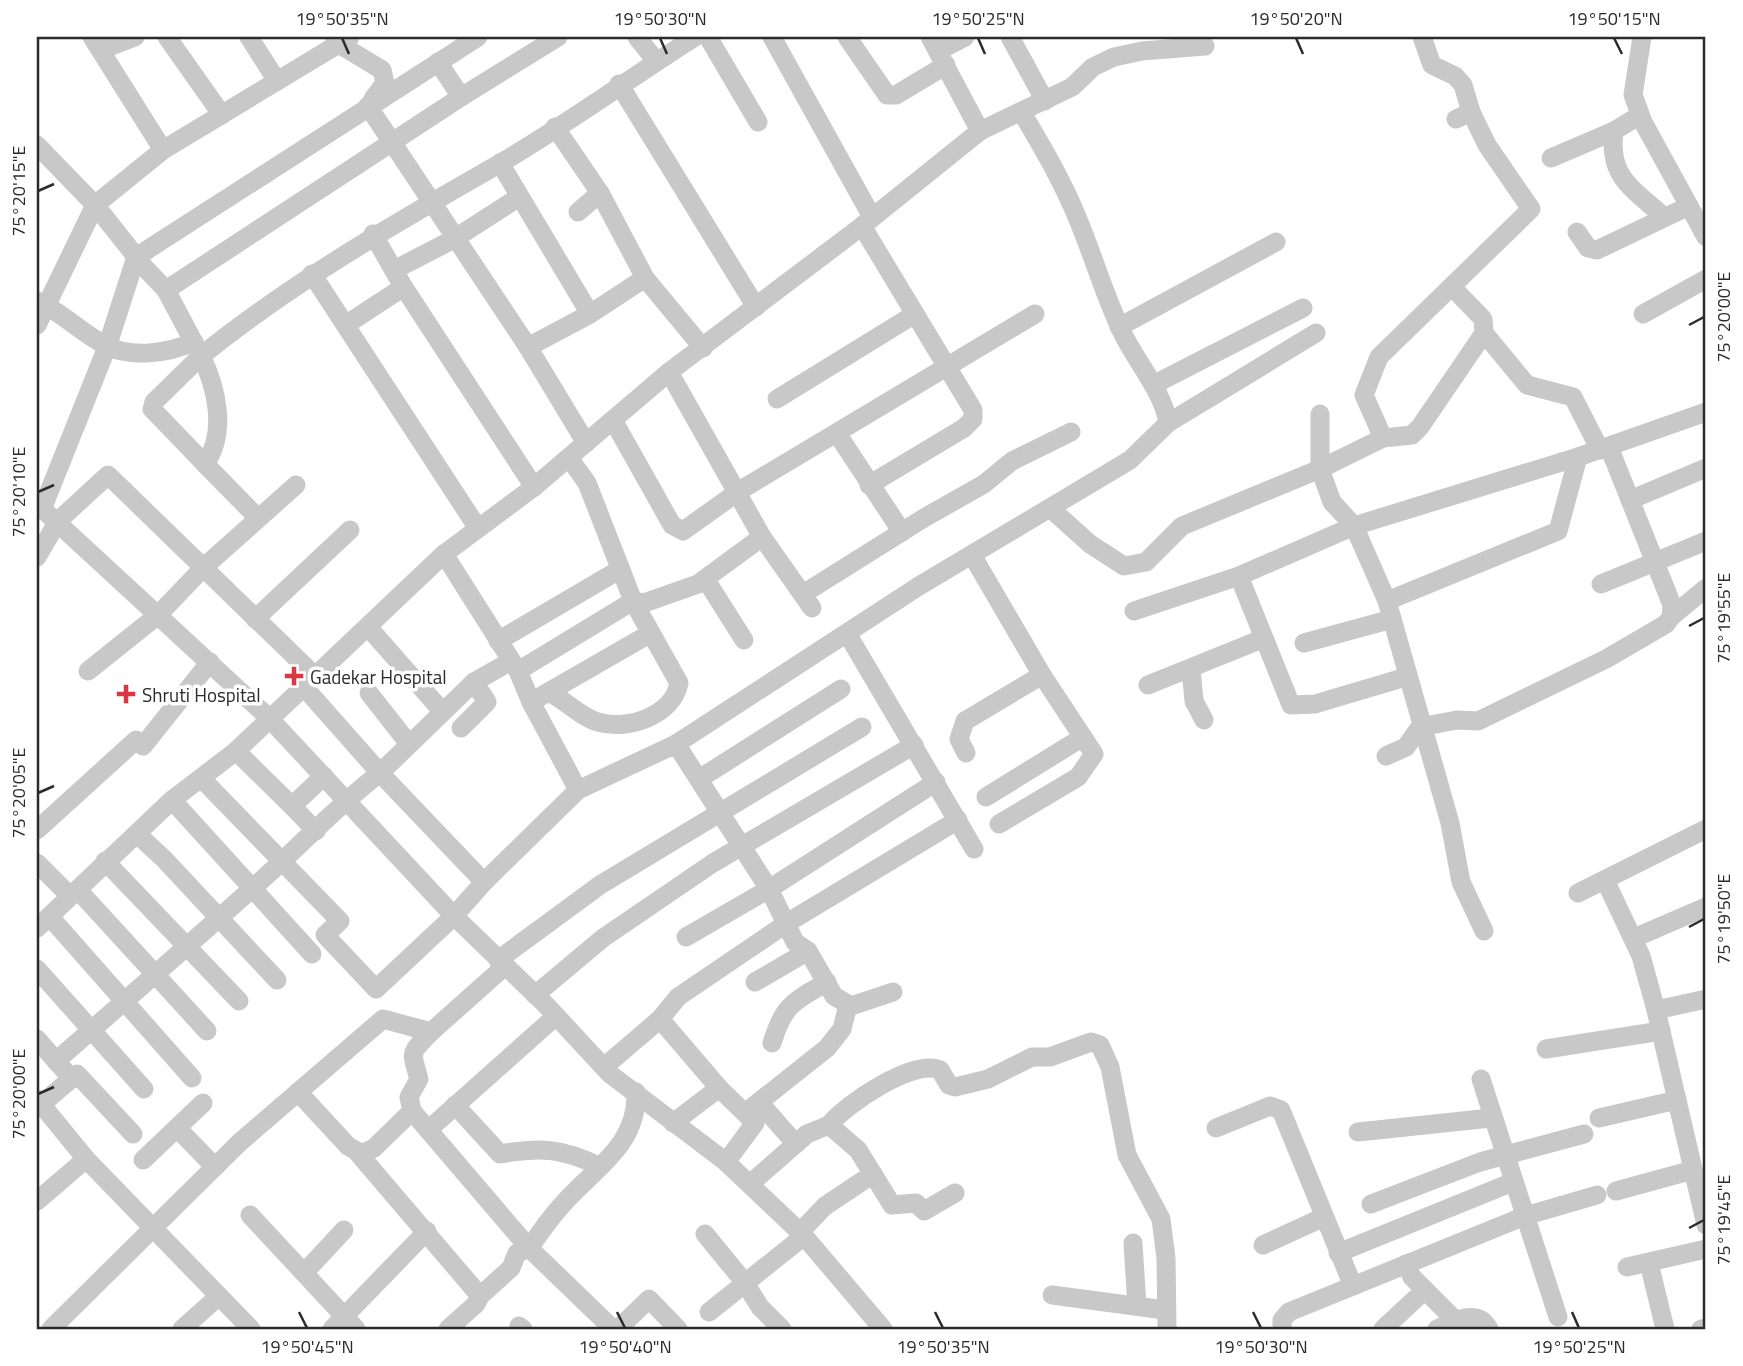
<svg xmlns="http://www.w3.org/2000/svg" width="1743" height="1366" font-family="'Titillium Web',sans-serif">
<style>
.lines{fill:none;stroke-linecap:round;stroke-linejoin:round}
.minor{stroke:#c8c8c8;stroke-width:19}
.ticks{fill:none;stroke:#2b2b2b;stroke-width:2.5}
.poi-dot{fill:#d83743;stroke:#fff;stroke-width:2.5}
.labels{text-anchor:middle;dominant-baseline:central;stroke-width:7;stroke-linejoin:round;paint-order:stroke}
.poi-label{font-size:19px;fill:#2b2b2b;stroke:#fff;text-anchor:start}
.neatline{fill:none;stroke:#2b2b2b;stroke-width:2.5}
.ticks-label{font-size:18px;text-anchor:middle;fill:#2b2b2b}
</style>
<rect width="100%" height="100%" fill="#fff"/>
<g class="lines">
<g class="minor">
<path d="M 92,37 L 163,150"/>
<path d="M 167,37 L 222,115"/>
<path d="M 249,37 L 277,81"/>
<path d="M 334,37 L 339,44 L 382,70 L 385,83 L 373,99"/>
<path d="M 637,37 L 656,61"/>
<path d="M 708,37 L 758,122"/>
<path d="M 772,37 L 872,217"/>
<path d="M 847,37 L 887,95 L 896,95 L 946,65"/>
<path d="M 1010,37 L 1045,101"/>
<path d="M 1422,37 L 1432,65 L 1455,76 L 1463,85 L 1471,112"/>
<path d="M 1642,37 L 1633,95 L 1643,122 L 1706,237"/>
<path d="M 101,50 L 135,37"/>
<path d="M 938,51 L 965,37"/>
<path d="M 438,62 L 461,97 L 558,37"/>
<path d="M 619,84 L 756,307"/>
<path d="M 368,106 L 528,347 L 586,443"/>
<path d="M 1640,115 L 1614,131 C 1608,177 1632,188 1663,216"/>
<path d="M 555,127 L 600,193 L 645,278 L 703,348"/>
<path d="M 980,131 L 1072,87 L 1093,67 L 1114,57 L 1142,51 L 1205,46"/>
<path d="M 37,145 L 95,205 L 145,268 L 166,290 L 201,356 L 154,402 L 152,409 L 205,464 C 227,433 217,388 201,356 C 294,281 396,223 499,164 C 566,125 630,78 695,37"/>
<path d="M 1551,158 L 1614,131"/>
<path d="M 500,163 L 590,314"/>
<path d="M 578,212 L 600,193"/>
<path d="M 862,226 L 973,410 L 973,419 L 964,428 L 869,485"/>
<path d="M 1577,232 L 1588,248 L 1597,250 L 1689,206"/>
<path d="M 373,234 L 401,283 L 534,487"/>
<path d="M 394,270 L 454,239 L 519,197"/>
<path d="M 312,274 L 477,527"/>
<path d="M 166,290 L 461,97"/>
<path d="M 37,301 C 62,312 81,333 105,345 C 132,359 168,353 194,342"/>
<path d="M 1643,314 L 1706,279"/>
<path d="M 347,324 L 399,290 L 401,283"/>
<path d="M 37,325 L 95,205 L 163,150 L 350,37"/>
<path d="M 1119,327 L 1276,242"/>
<path d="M 1484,333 L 1527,385 L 1573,397 L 1600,450"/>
<path d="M 528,347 L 590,314 L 645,278"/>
<path d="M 1153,385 L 1303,308"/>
<path d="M 777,399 L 915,314"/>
<path d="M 1320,414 L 1320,469 L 1383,438 L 1364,395 L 1379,357 L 1531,209 L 1487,145 L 1471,112 L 1456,119"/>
<path d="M 613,420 L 672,525 L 683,531 L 739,491 L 1035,314"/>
<path d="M 1168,423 L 1316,333"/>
<path d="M 838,435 L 902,532"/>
<path d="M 1383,438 L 1412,435 L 1420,427 L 1484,333 L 1483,319 L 1452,287"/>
<path d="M 205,464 L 257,517"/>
<path d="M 1630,500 L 1706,468"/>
<path d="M 37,504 L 268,717 L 454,916 L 545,1004 L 610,1074 L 726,1162 L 804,1236 L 883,1329"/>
<path d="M 43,507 L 107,347 L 136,257 L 478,37"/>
<path d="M 1051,509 L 1090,544 L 1124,566 L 1146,562 L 1182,526 L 1320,469 L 1332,502 L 1354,526 L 1578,457 L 1706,412"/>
<path d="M 762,537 L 812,608"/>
<path d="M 444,554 L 518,671 L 531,702 L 651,633"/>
<path d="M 972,555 L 1042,675 L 1094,754 L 1078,777 L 999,824"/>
<path d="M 37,557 L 58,521 L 108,475 L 315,676"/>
<path d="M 1239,576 L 1291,705 L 1315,704 L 1406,677"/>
<path d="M 706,580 L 744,640"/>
<path d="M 1601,584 L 1706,541"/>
<path d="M 803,594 L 924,518 L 984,484 L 1012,461 L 1071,432"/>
<path d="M 1387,601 L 1558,531 L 1578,457"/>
<path d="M 1134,611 L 1239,576 L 1354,526 L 1387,601 L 1450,823 L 1461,882 L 1484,931"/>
<path d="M 1671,617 L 1706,588"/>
<path d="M 255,619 L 350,530"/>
<path d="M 368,627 L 442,711"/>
<path d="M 848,635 L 974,849"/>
<path d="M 498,641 L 619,570"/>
<path d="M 1304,643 L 1392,619"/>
<path d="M 1191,669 L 1194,701 L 1204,720"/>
<path d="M 88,671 L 158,615 L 204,567 L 296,485"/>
<path d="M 518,671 L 633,601 L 644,603 L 698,584 L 762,537 L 669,372"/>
<path d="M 1148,685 L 1262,639"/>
<path d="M 304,687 L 380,773 L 474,682 L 511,661"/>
<path d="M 369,693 L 409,744"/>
<path d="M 551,693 C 565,701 583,718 598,722 C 629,731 673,715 679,683 L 633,601 L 587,483 L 569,458"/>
<path d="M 531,702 L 578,790"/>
<path d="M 461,728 L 487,702 L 474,682"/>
<path d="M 676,744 L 919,586 L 1130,460 L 1168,423 C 1163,391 1136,362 1122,332 C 1105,297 1094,258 1079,222 C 1064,184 1043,148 1022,113"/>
<path d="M 236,751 L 292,806 L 324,776"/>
<path d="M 966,753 L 959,739 L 965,721 L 1042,675"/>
<path d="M 1386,756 L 1406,747 L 1420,727 L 1457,720 L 1478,721 L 1606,659 L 1666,624 L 1671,617 L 1672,605 L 1609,447"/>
<path d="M 202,779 L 340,921 L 325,935 L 376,989 L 454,916 L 484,882 L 578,790 L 676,744 L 769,889 L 795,942 L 808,951"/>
<path d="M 699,779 L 841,689"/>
<path d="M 986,797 L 1083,737"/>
<path d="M 172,800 L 312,954"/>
<path d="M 292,806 L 316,831"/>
<path d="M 37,830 L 136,740 L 143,746 L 210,662"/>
<path d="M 137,834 L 164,859 L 277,980"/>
<path d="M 105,861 L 239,1001"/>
<path d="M 37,863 L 70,896"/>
<path d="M 1605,880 L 1641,956 L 1656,1010"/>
<path d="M 78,890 L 207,1031"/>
<path d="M 1578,893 L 1706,829"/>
<path d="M 50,917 L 192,1078"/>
<path d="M 37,928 L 172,800 L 236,751 L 444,554 L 534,487 L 669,372 L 862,226 L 980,131 L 930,37"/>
<path d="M 686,937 L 769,889 L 936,782"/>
<path d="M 1634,938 L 1706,907"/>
<path d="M 498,960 L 600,885 L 862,727"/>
<path d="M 37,969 L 144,1089"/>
<path d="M 755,982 L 808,951 L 834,996 L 851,1006 L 893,992"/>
<path d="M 535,995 L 603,938 L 713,863 L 914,745"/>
<path d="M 1706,999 L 1656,1010 L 1706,1225"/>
<path d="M 660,1019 L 678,997 L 787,923 L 958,820"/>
<path d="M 37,1039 L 56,1061"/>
<path d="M 772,1043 C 784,1004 793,1002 827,982"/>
<path d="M 1546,1049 L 1661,1031"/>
<path d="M 604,1067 L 660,1019 L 719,1088 L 755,1123 L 726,1162"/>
<path d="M 72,1079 L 56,1061 C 126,1000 196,939 265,877 C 304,842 339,804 380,773 L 484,882"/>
<path d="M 1481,1079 L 1558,1317"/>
<path d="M 298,1092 L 348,1146 L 362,1154 L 374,1148 L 412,1111 L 529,1248 L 517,1253 L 511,1268 L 480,1296"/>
<path d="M 37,1099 L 86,1159 L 251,1329"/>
<path d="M 759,1102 L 795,1143"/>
<path d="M 455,1105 L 500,1154 C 541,1147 561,1148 599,1166"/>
<path d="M 37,1108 L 77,1074 L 133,1134"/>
<path d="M 412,1111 L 409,1097 L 419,1079 C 411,1051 409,1054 431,1032"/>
<path d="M 745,1113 L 827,1048 L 842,1029 L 848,1005"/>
<path d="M 1599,1118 L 1677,1100"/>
<path d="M 673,1123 L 719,1088"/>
<path d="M 177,1128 L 215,1167"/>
<path d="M 1216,1128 L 1270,1106 L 1281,1110 L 1353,1286"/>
<path d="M 428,1130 L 556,1016"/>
<path d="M 1358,1132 L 1491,1118"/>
<path d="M 358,1153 L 480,1296 L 476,1304 L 448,1329"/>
<path d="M 143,1160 L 203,1103"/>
<path d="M 750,1184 L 807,1134 L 829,1125"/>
<path d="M 1616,1191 L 1693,1170"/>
<path d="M 955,1193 L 924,1211 L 916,1203 L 892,1205 L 858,1150 L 829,1125 C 846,1104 914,1058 940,1070 L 949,1085 L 955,1087 L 988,1079 L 1032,1057 L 1050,1057 L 1091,1042 L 1100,1045 L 1110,1067 L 1127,1155 L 1161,1219 L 1166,1258 L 1167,1329"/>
<path d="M 37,1201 L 86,1159"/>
<path d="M 1371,1204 L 1480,1162 L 1584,1134"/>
<path d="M 250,1215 L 356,1329"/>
<path d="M 800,1232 L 825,1206 L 873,1174"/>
<path d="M 705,1234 L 745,1283 L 760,1307 L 782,1329"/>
<path d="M 1133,1243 L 1137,1306"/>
<path d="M 1263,1245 L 1324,1217"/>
<path d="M 1338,1253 L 1513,1182"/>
<path d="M 1649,1263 L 1665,1329"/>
<path d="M 1406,1264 L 1412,1277 L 1456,1321"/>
<path d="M 1627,1267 L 1706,1249"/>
<path d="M 305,1272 L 344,1230"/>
<path d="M 1052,1295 L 1165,1310"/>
<path d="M 709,1312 L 804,1236"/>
<path d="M 519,1326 L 523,1329"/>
<path d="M 51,1329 L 239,1143 L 383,1019 L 431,1032 L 505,966"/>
<path d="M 182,1329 L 219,1296"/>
<path d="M 332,1329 L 427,1231"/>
<path d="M 613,1329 L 529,1248 C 540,1233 550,1218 562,1205 C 594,1168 638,1146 636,1092"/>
<path d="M 618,1329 L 649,1299 L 678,1329"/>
<path d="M 1282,1329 L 1282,1320 L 1289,1312 L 1525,1216 L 1597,1195"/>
<path d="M 1383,1329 L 1425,1290"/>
<path d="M 1437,1329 C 1454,1322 1477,1307 1489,1329"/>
<path d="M 1701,1329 L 1706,1328"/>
</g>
</g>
<path class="ticks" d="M 342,38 L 349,54M 660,38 L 667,54M 978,38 L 985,54M 1296,38 L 1303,54M 1614,38 L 1622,54M 38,191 L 54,184M 1689,325 L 1704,317M 38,492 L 54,485M 1689,626 L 1704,618M 38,793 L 54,786M 1689,927 L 1704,919M 38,1094 L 54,1087M 1689,1228 L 1704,1220M 299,1312 L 307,1328M 617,1312 L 625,1328M 935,1312 L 943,1328M 1253,1312 L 1261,1328M 1572,1312 L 1579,1328"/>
<g class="poi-dot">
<path d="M290.5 665.5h7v7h7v7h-7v7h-7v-7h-7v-7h7z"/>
<path d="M122.5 683.5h7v7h7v7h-7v7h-7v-7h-7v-7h7z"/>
</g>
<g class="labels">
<g class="poi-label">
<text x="310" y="676">Gadekar Hospital</text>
<text x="142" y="694">Shruti Hospital</text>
</g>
</g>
<rect width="1743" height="1366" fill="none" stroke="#ffffff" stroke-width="77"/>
<rect x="38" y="38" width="1666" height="1290" class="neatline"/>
<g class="ticks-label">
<text x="342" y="25">19°50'35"N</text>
<text x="660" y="25">19°50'30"N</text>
<text x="978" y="25">19°50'25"N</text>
<text x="1296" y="25">19°50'20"N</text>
<text x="1614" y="25">19°50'15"N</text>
<text transform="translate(19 191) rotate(-90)" y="6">75°20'15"E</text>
<text transform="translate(1724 317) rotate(-90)" y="6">75°20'00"E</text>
<text transform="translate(19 492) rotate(-90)" y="6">75°20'10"E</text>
<text transform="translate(1724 618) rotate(-90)" y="6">75°19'55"E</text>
<text transform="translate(19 793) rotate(-90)" y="6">75°20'05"E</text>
<text transform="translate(1724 919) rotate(-90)" y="6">75°19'50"E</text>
<text transform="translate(19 1094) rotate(-90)" y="6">75°20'00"E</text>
<text transform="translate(1724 1220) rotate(-90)" y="6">75°19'45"E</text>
<text x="307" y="1353">19°50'45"N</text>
<text x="625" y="1353">19°50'40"N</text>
<text x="943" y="1353">19°50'35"N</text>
<text x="1261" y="1353">19°50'30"N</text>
<text x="1579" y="1353">19°50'25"N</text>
</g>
</svg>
